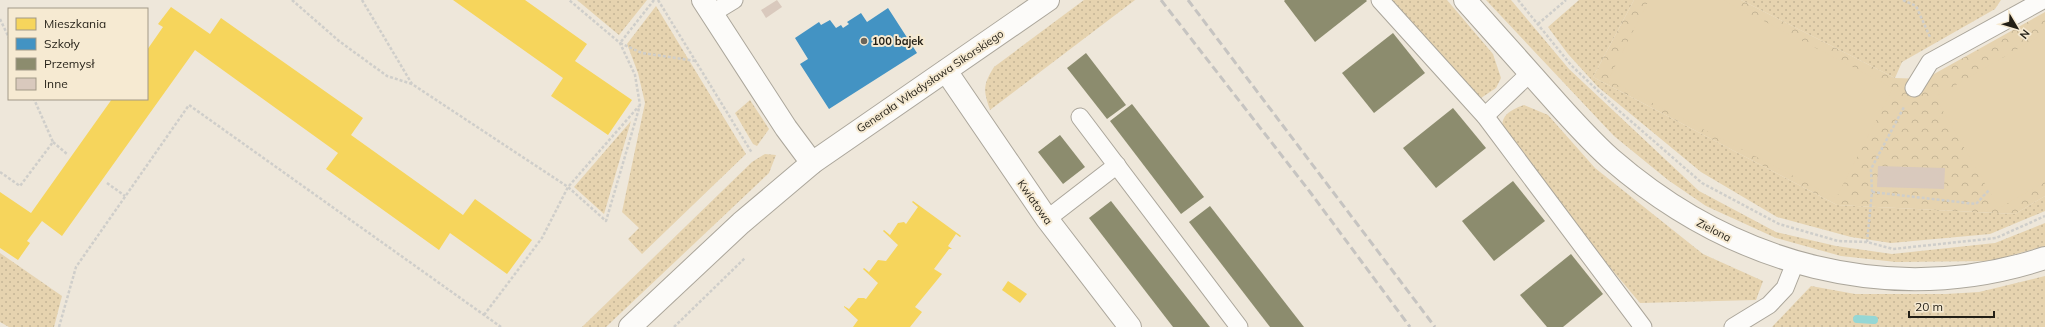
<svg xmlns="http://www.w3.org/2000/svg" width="2045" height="327" font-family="Mulish,sans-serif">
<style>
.grass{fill:url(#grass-dots)}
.park{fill:url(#park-crowns)}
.garden{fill:#e6d3af}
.homes{fill:#f6d55c}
.schools{fill:#4393c3}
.industry{fill:#8c8c6e}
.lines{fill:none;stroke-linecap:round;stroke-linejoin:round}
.stream{stroke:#95d7d5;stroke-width:8}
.building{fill:#d9c9bd}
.service-casing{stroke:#aba69b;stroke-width:19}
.minor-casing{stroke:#aba69b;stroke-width:24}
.secondary-casing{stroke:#aba69b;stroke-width:24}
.path{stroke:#cfceca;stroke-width:2.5;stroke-dasharray:3 2;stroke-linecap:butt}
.service{stroke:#fcfbf9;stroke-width:17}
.minor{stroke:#fcfbf9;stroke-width:22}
.secondary{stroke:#fcfbf9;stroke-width:22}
.rail{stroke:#c6c4c1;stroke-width:3;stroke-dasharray:8 4;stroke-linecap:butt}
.poi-dot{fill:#6a655b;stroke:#f6ead2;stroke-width:1.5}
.labels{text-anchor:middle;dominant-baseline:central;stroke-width:4;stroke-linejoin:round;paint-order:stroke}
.poi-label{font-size:11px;font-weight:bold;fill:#231f16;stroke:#f6ead2;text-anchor:start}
.street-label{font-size:11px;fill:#231f16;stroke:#f6ead2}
</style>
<defs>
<pattern id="grass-dots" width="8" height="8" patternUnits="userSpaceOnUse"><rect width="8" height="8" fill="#e6d3af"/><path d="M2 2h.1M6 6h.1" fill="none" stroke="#c5b596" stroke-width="1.8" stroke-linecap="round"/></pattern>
<pattern id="park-crowns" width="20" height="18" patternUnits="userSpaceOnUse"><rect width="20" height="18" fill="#e6d3af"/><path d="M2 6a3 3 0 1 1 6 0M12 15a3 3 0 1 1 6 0" fill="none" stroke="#c5b596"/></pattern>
</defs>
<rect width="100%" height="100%" fill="#eee7da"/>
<g class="grass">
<path d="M 577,0 L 647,0 L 619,35 Z"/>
<path d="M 1084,0 L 1135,0 L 990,110 C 983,89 983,85 994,67 Z"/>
<path d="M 1390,0 L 1447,0 L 1493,54 L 1501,78 L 1496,88 L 1481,98 L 1469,93 Z"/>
<path d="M 1486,0 L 1511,0 L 1569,69 L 1699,191 L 1776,232 L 1836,246 L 1892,254 L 1995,243 L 2045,223 L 2045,246 L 1991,261 L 1896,262 L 1841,256 L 1776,238 L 1706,206 L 1668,180 L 1614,136 Z"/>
<path d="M 1579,0 L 1634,0 L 1593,77 L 1837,205 L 2015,214 L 2045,196 L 2045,211 L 1990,234 L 1891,243 L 1851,237 L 1777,217 L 1701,172 L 1598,87 L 1568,54 L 1548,27 Z"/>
<path d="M 1741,0 L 2001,0 L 1995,9 L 1902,62 L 1895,78 Z"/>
<path d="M 656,6 L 746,154 L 642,254 L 628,239 L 639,228 L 622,212 L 645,103 L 638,73 L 627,44 Z"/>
<path d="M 750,100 L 769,129 L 757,146 L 753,144 L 735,113 Z"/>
<path d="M 1524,105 L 1548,115 L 1595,168 L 1703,254 L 1763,281 L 1756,300 L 1640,303 L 1510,148 C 1499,126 1497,114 1524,105 Z"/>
<path d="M 631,121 L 604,214 L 574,187 Z"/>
<path d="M 765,154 L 776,155 L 769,173 L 606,327 L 582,327 L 752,162 Z"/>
<path d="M 0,253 L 62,296 L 54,327 L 9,327 L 0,322 Z"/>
<path d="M 2045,276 L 2045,327 L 1772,327 L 1811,286 L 1855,294 L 1946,294 L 1979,292 Z"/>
</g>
<path class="park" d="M 1634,0 L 1741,0 L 1895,78 L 1925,79 L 2045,12 L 2045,196 L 2015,214 L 1837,205 L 1593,77 Z"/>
<g class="garden">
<path d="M 1649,0 L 1723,0 L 1893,88 L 1836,198 L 1608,80 Z"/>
<path d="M 2045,33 L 2045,182 L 1999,208 L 1935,97 Z"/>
</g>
<g class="homes">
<path d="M 453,0 L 525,0 L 587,44 L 575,61 L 632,100 L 608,135 L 551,96 L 563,78 Z"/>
<path d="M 171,7 L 210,34 L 221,18 L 363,118 L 351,135 L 463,215 L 475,199 L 532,240 L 507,274 L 450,233 L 439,250 L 326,169 L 338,153 L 195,50 L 62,236 L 42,221 L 27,241 L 30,243 L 18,260 L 0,248 L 0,192 L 31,213 L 112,99 L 147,99 L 147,50 L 163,27 L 158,24 Z"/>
<path d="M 913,201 L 961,236 L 960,237 L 956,234 L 948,246 L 952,249 L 949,249 L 934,269 L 942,274 L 915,307 L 922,312 L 910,327 L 853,327 L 858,320 L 844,307 L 844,306 L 849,309 L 858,298 L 864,298 L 866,299 L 878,283 L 863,269 L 864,268 L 869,272 L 878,260 L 886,261 L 898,245 L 883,231 L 884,230 L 890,235 L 898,223 L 904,222 L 906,224 L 918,207 L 912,202 Z"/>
<path d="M 1008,281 L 1027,294 L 1020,303 L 1002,290 Z"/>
</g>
<path class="schools" d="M 888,8 L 917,53 L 829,109 L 800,64 L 808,59 L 795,38 L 819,22 L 821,25 L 830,20 L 836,28 L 841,25 L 843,28 L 849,24 L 847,22 L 861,13 L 867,22 Z"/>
<g class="industry">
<path d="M 1285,0 L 1366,0 L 1367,1 L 1315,42 L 1284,1 Z"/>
<path d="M 1393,33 L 1425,73 L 1374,113 L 1342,73 Z"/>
<path d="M 1086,53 L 1126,105 L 1107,119 L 1067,68 Z"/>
<path d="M 1132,104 L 1204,197 L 1181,214 L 1110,121 Z"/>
<path d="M 1453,108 L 1486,148 L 1436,188 L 1403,148 Z"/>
<path d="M 1060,135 L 1085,167 L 1063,184 L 1038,152 Z"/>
<path d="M 1513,181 L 1545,221 L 1494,261 L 1462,221 Z"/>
<path d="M 1111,201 L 1210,327 L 1173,327 L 1089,218 Z"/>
<path d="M 1210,206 L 1304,327 L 1270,327 L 1189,222 Z"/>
<path d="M 1571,254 L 1603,294 L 1563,327 L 1547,327 L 1520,295 Z"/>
</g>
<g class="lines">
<path class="stream" d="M 1857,319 L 1874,320"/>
</g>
<g class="building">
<path d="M 777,0 L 782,7 L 766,18 L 761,10 Z"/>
<path d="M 1878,166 L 1945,168 L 1944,189 L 1877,187 Z"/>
</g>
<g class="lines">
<g class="service-casing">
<g id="service">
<path d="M 1380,0 L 1485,116 L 1643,327"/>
<path d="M 711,14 L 734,0"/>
<path d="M 1914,88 L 1930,62 L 2043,0"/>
<path d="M 1485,116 L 1530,73"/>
<path d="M 1080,117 L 1239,327"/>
<path d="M 1047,219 L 1117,165"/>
<path d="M 1733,327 L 1769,305 L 1785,288 L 1795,263"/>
</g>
</g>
<g class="minor-casing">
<g id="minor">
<path d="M 703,0 L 786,128 L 812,163"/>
<path d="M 946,71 L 1047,219 L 1130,327"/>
</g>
</g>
<g class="secondary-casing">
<g id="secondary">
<path d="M 1465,0 C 1487,25 1509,49 1531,74 C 1557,103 1582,133 1611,159 C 1732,264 1890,309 2045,258"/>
<path d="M 630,327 L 741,223 L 812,163 L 1048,0"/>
</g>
</g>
<g class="path">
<path d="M 292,0 L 339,41 L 387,76 L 412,84"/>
<path d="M 362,0 L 412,84 L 568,187 L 606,221 L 640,105 L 635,75 L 620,43 L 569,0"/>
<path d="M 654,0 L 620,43 L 642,53 L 696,61"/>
<path d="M 658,0 L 752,153"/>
<path d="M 1518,0 L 1571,65 L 1617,109 L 1702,183 L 1779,224 L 1838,241 L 1867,242 L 1893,249 L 1996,238 L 2045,216"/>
<path d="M 1903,0 L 1916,6 L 1930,37"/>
<path d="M 0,19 L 9,38"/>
<path d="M 1538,24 L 1566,0"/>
<path d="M 53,142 L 67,154"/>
<path d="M 0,172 L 20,186 L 53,142 L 34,99"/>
<path d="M 107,183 L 125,196"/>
<path d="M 1872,192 L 1976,204 L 1989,190"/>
<path d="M 1867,242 L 1872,192 L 1871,169 L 1904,107"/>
<path d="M 484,315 L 542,238 L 568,187 L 639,106"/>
<path d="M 59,327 L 76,267 L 189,105 L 501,327"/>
<path d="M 674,327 L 745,258"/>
</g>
<use href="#service" class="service"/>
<use href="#minor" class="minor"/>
<use href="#secondary" class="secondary"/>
<g class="rail">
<path d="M 1161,0 L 1310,192 L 1410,327"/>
<path d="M 1188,0 L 1435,327"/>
</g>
</g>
<circle class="poi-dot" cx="864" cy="41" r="4"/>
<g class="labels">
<g class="poi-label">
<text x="872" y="41">100 bajek</text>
</g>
<g class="street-label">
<text transform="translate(930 81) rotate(-34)">Generała Władysława Sikorskiego</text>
<text transform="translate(1035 202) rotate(55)">Kwiatowa</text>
<text transform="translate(1714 230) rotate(27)">Zielona</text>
</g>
</g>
<rect x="8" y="8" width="140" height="92" fill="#f6ead2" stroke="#a29987"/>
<rect x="16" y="18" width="20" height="12" fill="#f6d55c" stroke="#a29987"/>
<text x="44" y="28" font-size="12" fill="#231f16">Mieszkania</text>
<rect x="16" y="38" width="20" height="12" fill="#4393c3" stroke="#a29987"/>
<text x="44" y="48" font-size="12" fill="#231f16">Szkoły</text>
<rect x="16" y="58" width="20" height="12" fill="#8c8c6e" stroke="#a29987"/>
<text x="44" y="68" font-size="12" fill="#231f16">Przemysł</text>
<rect x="16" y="78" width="20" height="12" fill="#d9c9bd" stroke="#a29987"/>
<text x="44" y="88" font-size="12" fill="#231f16">Inne</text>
<g transform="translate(2017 28) rotate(128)" stroke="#f6ead2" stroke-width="3" paint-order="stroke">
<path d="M0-3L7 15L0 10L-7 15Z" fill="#231f16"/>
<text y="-6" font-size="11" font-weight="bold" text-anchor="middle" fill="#231f16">N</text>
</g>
<path d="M1909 311v6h85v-6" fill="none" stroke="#231f16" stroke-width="2"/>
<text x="1915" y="311" font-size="12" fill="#231f16" stroke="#f6ead2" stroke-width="3" paint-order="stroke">20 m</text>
</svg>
